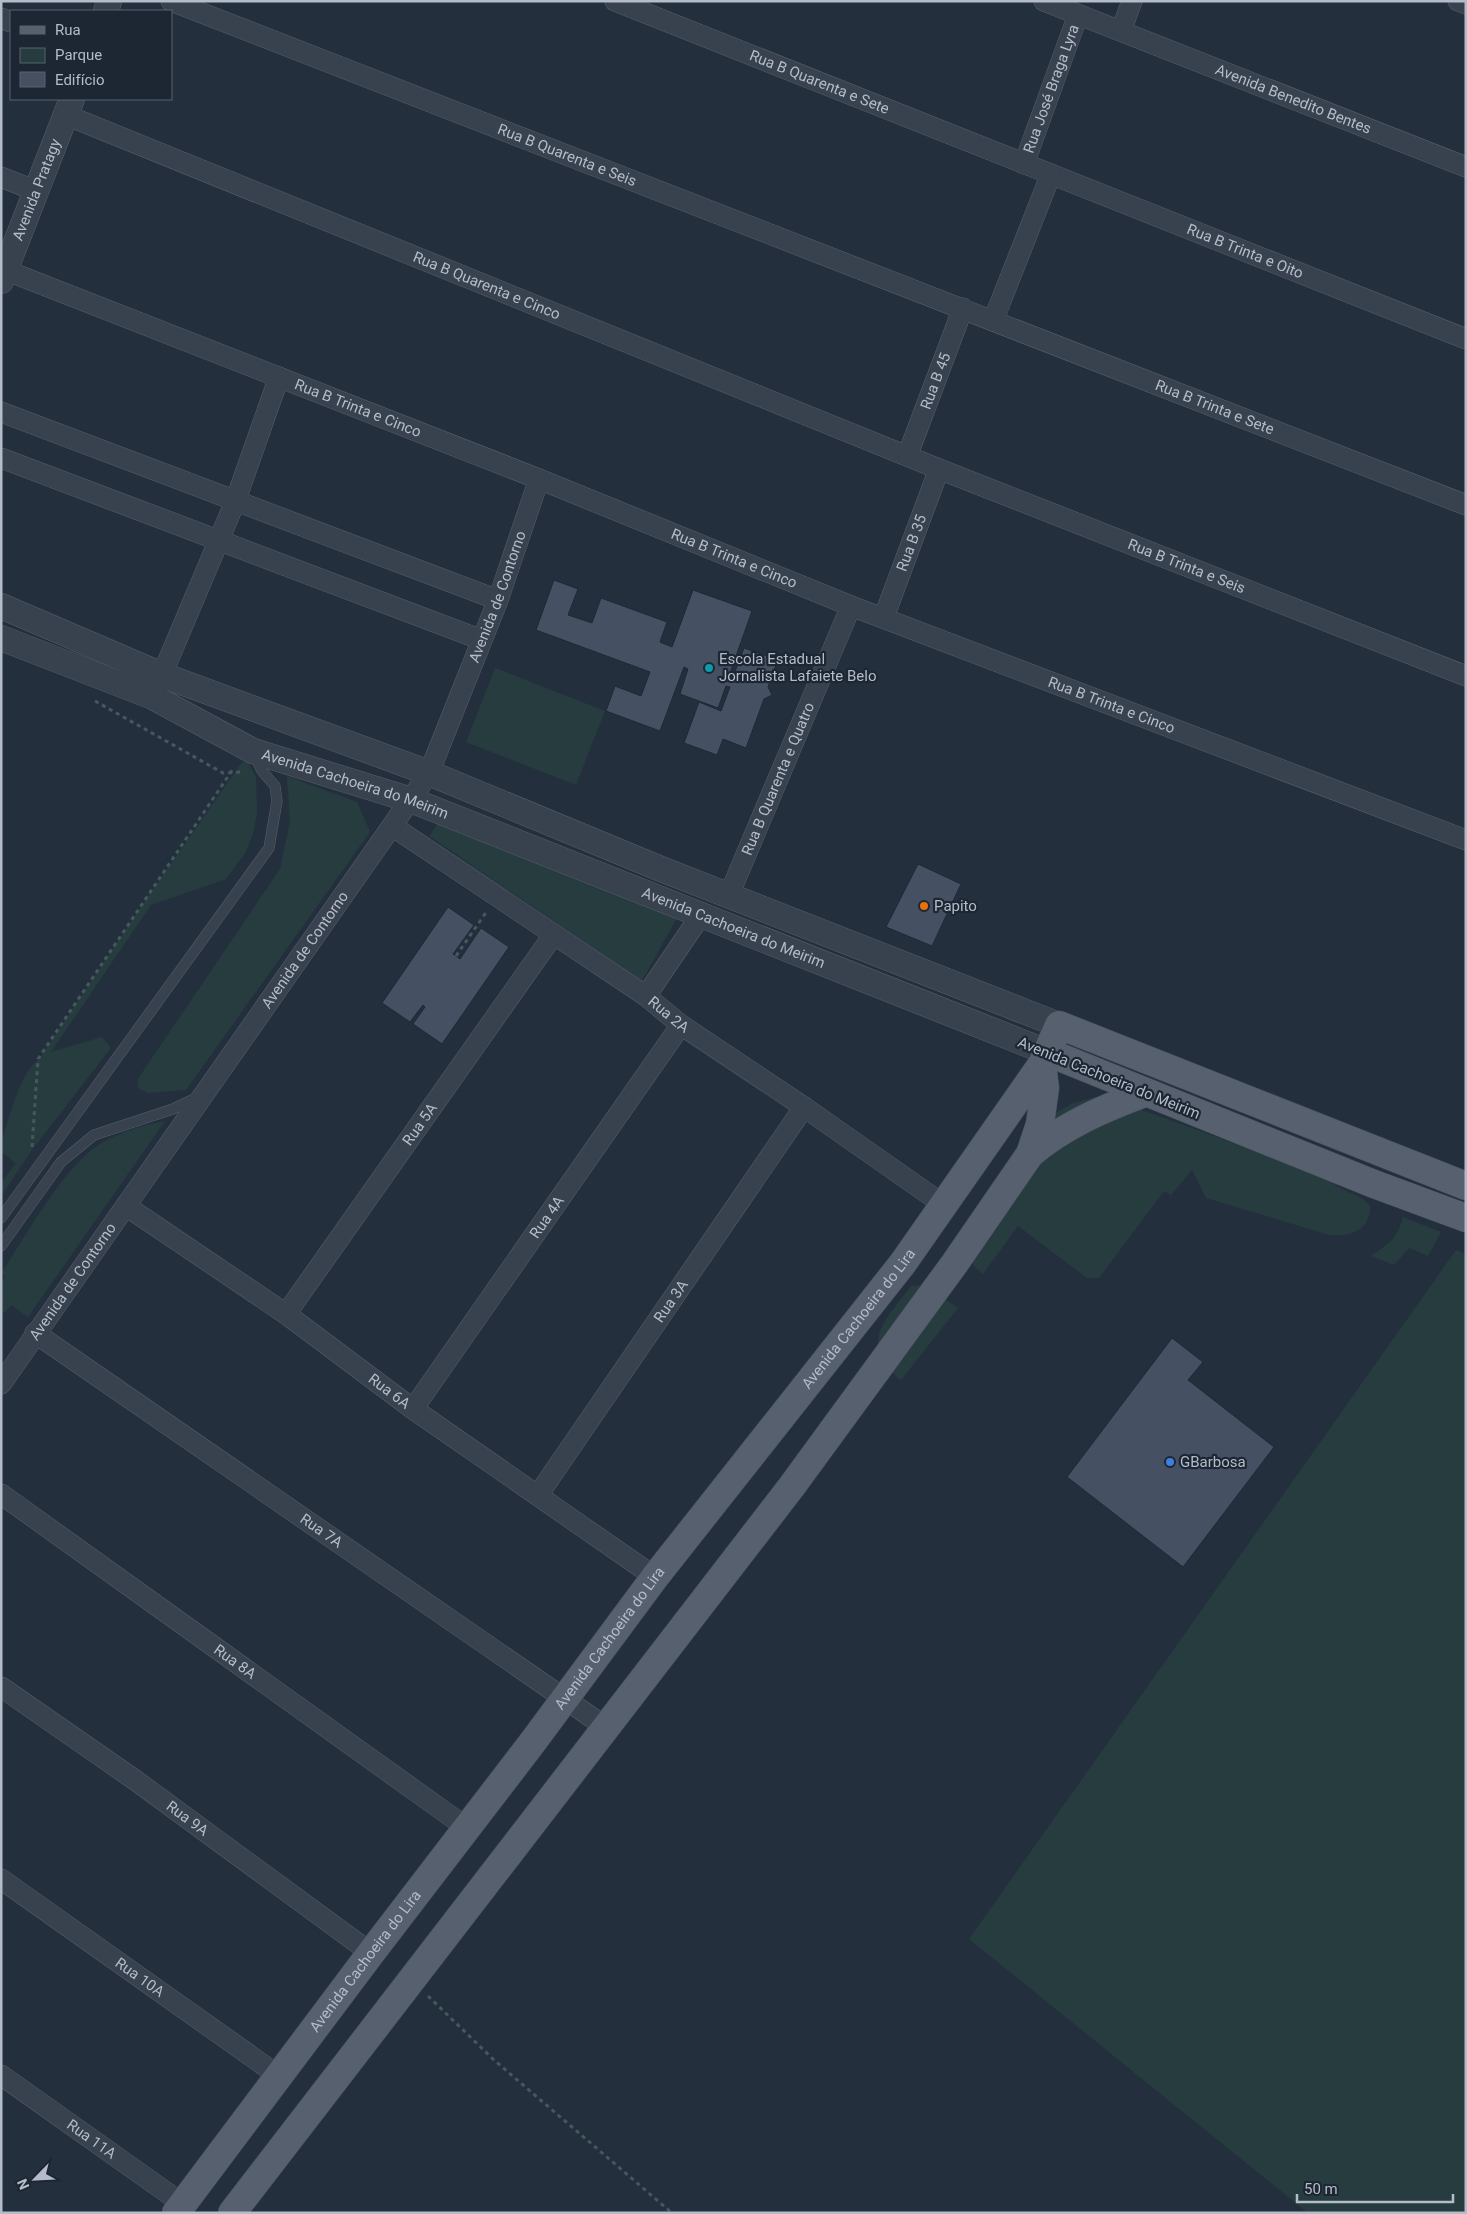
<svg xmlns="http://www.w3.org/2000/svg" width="1467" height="2214" font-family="Roboto,sans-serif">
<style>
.green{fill:#263c3f}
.building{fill:#455162;stroke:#1f2835}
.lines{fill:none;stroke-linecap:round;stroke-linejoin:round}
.service-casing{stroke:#565f6c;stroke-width:11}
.minor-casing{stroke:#565f6c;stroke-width:21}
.tertiary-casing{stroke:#565f6c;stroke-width:26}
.primary-casing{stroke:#414a57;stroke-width:29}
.path{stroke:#44595c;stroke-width:3;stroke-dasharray:4 4;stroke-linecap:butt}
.service{stroke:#38414e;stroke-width:10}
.minor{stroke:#38414e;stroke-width:20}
.tertiary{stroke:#38414e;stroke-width:25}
.primary{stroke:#56606e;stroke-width:28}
.culture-dot{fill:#0f9aa8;stroke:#1d2633;stroke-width:2}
.food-dot{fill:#e8710a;stroke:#1d2633;stroke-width:2}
.shop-dot{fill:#3f7fe0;stroke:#1d2633;stroke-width:2}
.labels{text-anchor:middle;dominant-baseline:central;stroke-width:4.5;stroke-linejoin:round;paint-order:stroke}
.street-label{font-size:15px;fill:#b4bcc9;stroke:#1d2633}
.poi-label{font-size:15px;fill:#b4bcc9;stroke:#1d2633;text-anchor:start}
</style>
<rect width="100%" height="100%" fill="#242f3e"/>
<g class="green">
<path d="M 495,668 L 605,711 L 576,785 L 466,742 Z"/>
<path d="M 242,762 L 248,763 L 256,777 L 257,813 L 253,834 L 246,852 L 226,879 L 151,905 L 51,1052 L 102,1037 L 111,1048 L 32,1150 L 1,1196 L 1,1183 L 16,1163 L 1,1152 L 1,1142 C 10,1118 18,1075 39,1059 L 145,901 Z"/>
<path d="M 287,776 L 357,802 L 370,832 L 186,1090 L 148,1093 L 138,1088 L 137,1080 L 280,869 L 290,821 Z"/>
<path d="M 440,821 L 677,918 L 642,981 L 429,836 Z"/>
<path d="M 1096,1097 L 1120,1102 L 1327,1177 C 1338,1193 1359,1191 1370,1206 C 1371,1230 1350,1237 1329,1235 L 1206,1198 L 1192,1170 L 1171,1195 L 1164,1191 L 1099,1278 L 1087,1278 L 1018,1226 L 983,1274 L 974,1266 L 967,1252 L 993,1195 L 995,1180 L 1033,1131 L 1054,1114 L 1073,1103 Z"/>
<path d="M 165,1121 L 28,1317 L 11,1305 L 5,1313 L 1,1310 L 1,1283 L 5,1276 L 1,1273 C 27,1235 63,1167 100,1144 C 119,1132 143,1125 165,1121 Z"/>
<path d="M 1403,1217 L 1441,1232 L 1428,1256 L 1409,1248 L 1394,1265 L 1371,1256 C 1389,1243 1397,1240 1403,1217 Z"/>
<path d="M 1456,1250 L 1466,1254 L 1466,2213 L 1308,2213 L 969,1939 Z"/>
<path d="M 924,1285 L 958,1308 L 901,1380 C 887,1370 872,1347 881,1329 C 887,1314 901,1300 911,1286 Z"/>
</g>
<g class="building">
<path d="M 554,580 L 578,589 L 568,615 L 592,623 L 601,598 L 667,622 L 660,642 L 672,647 L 693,590 L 752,611 L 730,673 L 734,674 L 744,648 L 778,660 L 768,687 L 772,695 L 764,699 L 746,748 L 723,739 L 717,755 L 684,743 L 699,702 L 721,711 L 730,687 L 726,686 L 718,708 L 680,694 L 688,669 L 684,667 L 660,731 L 606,711 L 615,686 L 641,696 L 650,672 L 536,630 Z"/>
<path d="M 918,864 L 961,884 L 932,946 L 886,927 Z"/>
<path d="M 448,907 L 474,925 L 453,954 L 456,956 L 460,959 L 481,928 L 509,947 L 442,1044 L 413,1024 L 425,1007 L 423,1005 L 410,1022 L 382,1003 Z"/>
<path d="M 1172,1338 L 1203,1362 L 1188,1380 L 1274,1447 L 1183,1567 L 1067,1477 Z"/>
</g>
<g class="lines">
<g class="service-casing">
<g id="service">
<path d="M 1,1218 L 269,848 L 277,801 L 275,786 L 262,771 L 254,754"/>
<path d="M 1,1246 L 61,1162 L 94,1135 L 173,1109 L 198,1097"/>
</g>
</g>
<g class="minor-casing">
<g id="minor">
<path id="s1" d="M 171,1 L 1466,505"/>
<path id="s2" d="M 615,1 L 1466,339"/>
<path id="s3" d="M 1044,1 L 1466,167"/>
<path d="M 1458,1 L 1466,4"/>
<path d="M 1,18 L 11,22"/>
<path d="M 1121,31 L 1132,1"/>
<path id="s4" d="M 66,115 L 939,469 L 1466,676"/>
<path id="s5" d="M 1024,164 L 1078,15"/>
<path d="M 1,177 L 36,191"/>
<path id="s6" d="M 5,270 L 539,479 L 851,606 L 1466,840"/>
<path d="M 993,321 L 1051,174"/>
<path d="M 1,412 L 498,600"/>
<path id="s7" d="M 908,454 L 963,308"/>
<path d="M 1,458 L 482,640"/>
<path id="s8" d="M 884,617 L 939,469"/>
<path d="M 156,689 L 235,502 L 279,377"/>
<path id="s9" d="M 392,826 L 646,996 L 681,1025 L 804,1107 L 944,1205"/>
<path id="s10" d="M 729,895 L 851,606"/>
<path d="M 646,996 L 701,915"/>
<path id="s11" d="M 126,1206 L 286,1314 L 413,1409 L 655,1577"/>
<path id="s12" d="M 286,1314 L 554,934"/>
<path id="s13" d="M 35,1333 L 607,1728"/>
<path id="s14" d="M 1,1384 L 429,773 L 498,600 L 539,479"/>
<path id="s15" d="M 413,1409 L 681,1025"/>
<path id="s16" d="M 1,1494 L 467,1828"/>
<path id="s17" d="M 538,1495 L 804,1107"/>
<path id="s18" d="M 1,1687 L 135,1780 L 371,1953"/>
<path id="s19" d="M 1,1879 L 279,2076"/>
<path id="s20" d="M 1,2075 L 183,2204"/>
</g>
</g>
<g class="tertiary-casing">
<g id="tertiary">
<path d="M 106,11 L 109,1"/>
<path id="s21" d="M 1,281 L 72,99"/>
<path d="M 1,606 L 162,675 L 429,773 L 661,869 L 1059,1025"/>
<path id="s22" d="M 1,638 L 153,697 L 253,751 L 411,800 L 1047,1052"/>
</g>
</g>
<g class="primary-casing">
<g id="primary">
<path d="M 1047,1052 L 1374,1184 L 1466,1218"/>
<path d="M 1030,1154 C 1065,1125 1102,1109 1145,1093"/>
<path id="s23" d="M 176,2213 L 371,1953 L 532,1743 L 655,1577 L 903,1263 L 1042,1064 L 1059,1025 L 1466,1186"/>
<path d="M 232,2213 L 792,1486 L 955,1263 L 1030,1154 L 1040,1124 L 1045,1088 L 1042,1064"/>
</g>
</g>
<g class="path">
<path d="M 95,701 L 223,773 L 242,772"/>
<path d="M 456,956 L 487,911"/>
<path d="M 32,1147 L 38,1059 L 233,769"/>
<path d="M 428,1996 L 494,2060 L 672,2213"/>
</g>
<use href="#service" class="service"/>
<use href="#minor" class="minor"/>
<use href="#tertiary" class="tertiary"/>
<use href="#primary" class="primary"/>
</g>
<circle class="culture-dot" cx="709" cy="668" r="5"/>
<circle class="food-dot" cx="924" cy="906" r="5"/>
<circle class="shop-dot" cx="1170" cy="1462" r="5"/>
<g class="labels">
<g class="street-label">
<text stroke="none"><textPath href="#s2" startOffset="220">Rua B Quarenta e Sete</textPath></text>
<text stroke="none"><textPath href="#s5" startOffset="80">Rua José Braga Lyra</textPath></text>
<text stroke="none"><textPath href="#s3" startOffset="268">Avenida Benedito Bentes</textPath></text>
<text stroke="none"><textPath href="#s1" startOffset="425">Rua B Quarenta e Seis</textPath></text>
<text stroke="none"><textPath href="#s21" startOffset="98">Avenida Pratagy</textPath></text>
<text stroke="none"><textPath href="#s2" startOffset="678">Rua B Trinta e Oito</textPath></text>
<text stroke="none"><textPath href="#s4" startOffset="454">Rua B Quarenta e Cinco</textPath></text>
<text stroke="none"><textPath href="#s7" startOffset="78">Rua B 45</textPath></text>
<text stroke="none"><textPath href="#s1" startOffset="1120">Rua B Trinta e Sete</textPath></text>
<text stroke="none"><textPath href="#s6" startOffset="379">Rua B Trinta e Cinco</textPath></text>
<text stroke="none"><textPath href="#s8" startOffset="79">Rua B 35</textPath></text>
<text stroke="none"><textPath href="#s6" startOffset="784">Rua B Trinta e Cinco</textPath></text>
<text stroke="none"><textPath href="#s4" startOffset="1208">Rua B Trinta e Seis</textPath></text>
<text stroke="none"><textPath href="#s14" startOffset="935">Avenida de Contorno</textPath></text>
<text stroke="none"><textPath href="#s6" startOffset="1189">Rua B Trinta e Cinco</textPath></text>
<text stroke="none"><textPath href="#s10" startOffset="126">Rua B Quarenta e Quatro</textPath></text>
<text stroke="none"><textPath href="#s22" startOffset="384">Avenida Cachoeira do Meirim</textPath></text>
<text stroke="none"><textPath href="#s22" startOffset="789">Avenida Cachoeira do Meirim</textPath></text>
<text stroke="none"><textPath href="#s14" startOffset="530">Avenida de Contorno</textPath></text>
<text stroke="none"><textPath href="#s9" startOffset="335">Rua 2A</textPath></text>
<text transform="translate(1109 1078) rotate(22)">Avenida Cachoeira do Meirim</text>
<text stroke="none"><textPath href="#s12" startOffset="232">Rua 5A</textPath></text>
<text stroke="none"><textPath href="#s15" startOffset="234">Rua 4A</textPath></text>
<text stroke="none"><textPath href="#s14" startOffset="125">Avenida de Contorno</textPath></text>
<text stroke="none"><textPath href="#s17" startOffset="235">Rua 3A</textPath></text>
<text stroke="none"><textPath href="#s23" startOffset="1125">Avenida Cachoeira do Lira</textPath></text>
<text stroke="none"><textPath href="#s11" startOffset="322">Rua 6A</textPath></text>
<text stroke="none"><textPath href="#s13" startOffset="348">Rua 7A</textPath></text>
<text stroke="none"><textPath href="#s23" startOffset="720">Avenida Cachoeira do Lira</textPath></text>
<text stroke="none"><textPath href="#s16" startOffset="288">Rua 8A</textPath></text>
<text stroke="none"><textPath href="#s18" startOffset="228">Rua 9A</textPath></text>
<text stroke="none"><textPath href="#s23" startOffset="315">Avenida Cachoeira do Lira</textPath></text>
<text stroke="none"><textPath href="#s19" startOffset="170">Rua 10A</textPath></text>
<text stroke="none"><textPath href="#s20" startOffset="111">Rua 11A</textPath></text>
</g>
<g class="poi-label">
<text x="719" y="659">Escola Estadual<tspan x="719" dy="17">Jornalista Lafaiete Belo</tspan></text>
<text x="934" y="906">Papito</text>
<text x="1180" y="1462">GBarbosa</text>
</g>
</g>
<rect width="1467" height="2214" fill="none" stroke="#b4bcc9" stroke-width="5"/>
<rect x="10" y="10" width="162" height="90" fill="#1d2633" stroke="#59626f"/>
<rect x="20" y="26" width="25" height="8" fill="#56606e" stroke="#59626f"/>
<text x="55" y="35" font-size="15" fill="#b4bcc9">Rua</text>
<rect x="20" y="48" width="25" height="15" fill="#263c3f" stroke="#59626f"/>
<text x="55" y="60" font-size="15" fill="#b4bcc9">Parque</text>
<rect x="20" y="72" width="25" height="15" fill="#455162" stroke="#59626f"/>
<text x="55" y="85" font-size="15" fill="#b4bcc9">Edifício</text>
<g transform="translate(35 2179) rotate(246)" stroke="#1d2633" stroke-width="4" paint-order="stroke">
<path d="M0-4L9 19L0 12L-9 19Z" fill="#b4bcc9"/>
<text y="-8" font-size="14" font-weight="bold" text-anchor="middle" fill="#b4bcc9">N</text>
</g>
<path d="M1297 2194v8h156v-8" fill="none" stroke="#b4bcc9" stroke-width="2.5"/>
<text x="1304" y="2194" font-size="15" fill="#b4bcc9" stroke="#1d2633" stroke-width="4" paint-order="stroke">50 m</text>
</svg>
